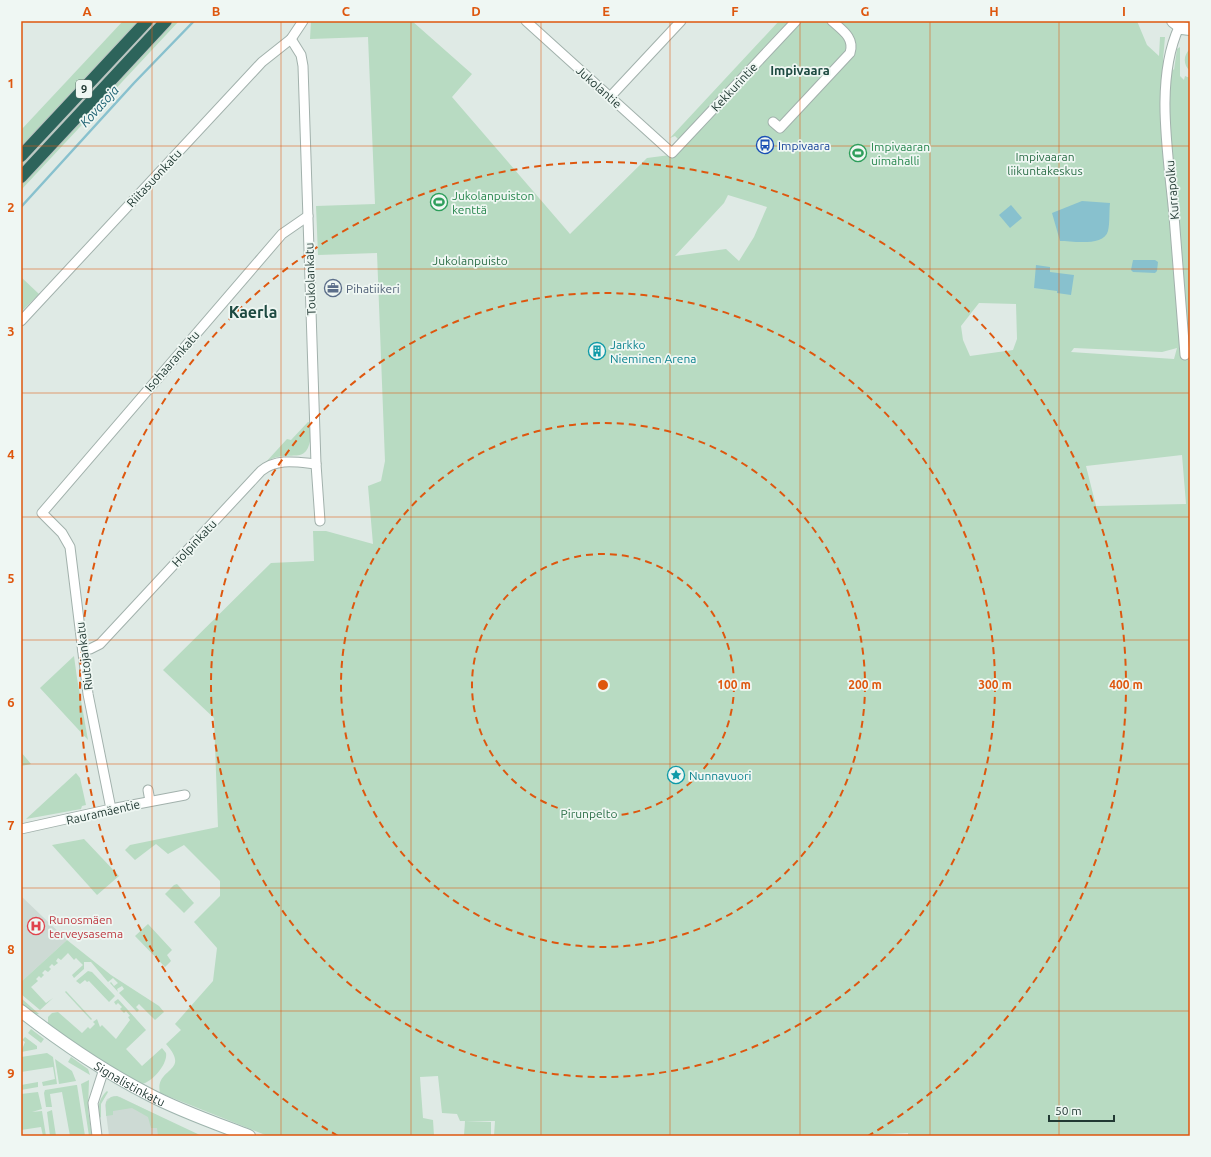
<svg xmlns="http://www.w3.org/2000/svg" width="1211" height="1157" font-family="Ubuntu,sans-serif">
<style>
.built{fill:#cddad4}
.green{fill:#b8dbc2;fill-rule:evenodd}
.water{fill:#88c1ce}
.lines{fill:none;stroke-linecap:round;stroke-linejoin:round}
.stream{stroke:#88c1ce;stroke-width:2.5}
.street-casing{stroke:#a2b1ac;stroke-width:11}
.secondary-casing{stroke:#9fb5ae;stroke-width:14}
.highway-casing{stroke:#bcc4c2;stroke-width:14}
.street{stroke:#fff;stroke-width:9}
.secondary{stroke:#fff;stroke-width:12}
.highway{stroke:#2d645b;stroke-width:12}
.grid{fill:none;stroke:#de570e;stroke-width:1;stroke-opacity:0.55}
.ring{fill:none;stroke:#de570e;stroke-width:2;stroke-dasharray:7 5}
.labels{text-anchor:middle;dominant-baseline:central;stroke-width:3.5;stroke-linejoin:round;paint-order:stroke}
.shield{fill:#eff7f3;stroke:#5f726d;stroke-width:1}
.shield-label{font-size:11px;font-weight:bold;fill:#213933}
.street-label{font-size:12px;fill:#213933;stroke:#eff7f3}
.transit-label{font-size:12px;fill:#164399;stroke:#eff7f3;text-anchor:start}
.leisure-label{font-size:12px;fill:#27864d;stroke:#eff7f3;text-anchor:start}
.park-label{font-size:12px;fill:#2c6f48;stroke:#eff7f3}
.service-label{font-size:12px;fill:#4e5e75;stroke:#eff7f3;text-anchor:start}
.culture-label{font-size:12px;fill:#0d838f;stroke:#eff7f3;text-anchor:start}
.health-label{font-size:12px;fill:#be3a42;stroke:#eff7f3;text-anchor:start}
.neighbourhood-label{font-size:13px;font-weight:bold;fill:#1d4a41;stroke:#eff7f3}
.water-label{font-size:13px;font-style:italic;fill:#1d6273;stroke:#eff7f3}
.district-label{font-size:16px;font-weight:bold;fill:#1d4a41;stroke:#eff7f3}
.centre{fill:#de570e;stroke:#eff7f3;stroke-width:2}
.ring-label{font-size:12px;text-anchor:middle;font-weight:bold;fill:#de570e;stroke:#eff7f3;stroke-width:3.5;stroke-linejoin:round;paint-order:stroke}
.neatline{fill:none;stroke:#de570e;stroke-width:1.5}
.grid-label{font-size:13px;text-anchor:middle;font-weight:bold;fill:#de570e}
</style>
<rect width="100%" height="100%" fill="#dfeae5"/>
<g class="built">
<path d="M 21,896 L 67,940 L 21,982 Z"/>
<path d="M 114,1096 L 120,1097 L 187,1130 L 184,1136 L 109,1136 L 105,1105 L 107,1099 Z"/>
</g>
<g class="green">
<path d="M 123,21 L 141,21 L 21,148 L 21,130 Z"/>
<path d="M 155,21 L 161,21 L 21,171 L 21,164 Z"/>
<path d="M 174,21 L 179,21 L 21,190 L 21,185 Z"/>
<path d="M 311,21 L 412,21 L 472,74 L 452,97 L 570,234 L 647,158 L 670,155 L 803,21 L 1137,21 L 1147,45 L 1159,56 L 1160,37 L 1165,37 L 1163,60 L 1174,70 L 1177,49 L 1180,47 L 1180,76 L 1184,80 L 1185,76 L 1190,78 L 1190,1136 L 908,1136 L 908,1133 L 854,1136 L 494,1136 L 495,1121 L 460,1121 L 457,1114 L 442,1113 L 438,1076 L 420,1077 L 423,1118 L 433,1120 L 434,1136 L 268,1136 L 160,1093 C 154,1067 192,1073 166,1044 L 181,1030 L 175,1024 L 213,981 L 217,948 L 194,922 L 220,896 L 220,881 L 184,845 L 168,854 L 156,844 L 135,860 L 125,850 L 130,845 L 218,827 L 214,718 L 163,670 L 271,563 L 314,561 L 313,531 L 326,531 L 373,544 L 368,486 L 381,481 L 385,461 L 377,253 L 318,255 L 316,206 L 375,204 L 368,37 L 310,39 ZM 728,195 L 767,207 L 754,237 L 739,261 L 726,249 L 675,256 L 724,203 ZM 979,303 L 1016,304 L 1017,339 L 1013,350 L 970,356 L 963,340 L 961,326 ZM 1074,348 L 1162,352 L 1177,348 L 1174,359 L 1071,352 ZM 1182,455 L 1186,504 L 1096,506 L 1086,466 Z"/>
<path d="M 779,21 L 790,21 L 679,140 L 675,136 L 670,138 Z"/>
<path d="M 1190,49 L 1190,71 C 1183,65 1183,55 1190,49 Z"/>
<path d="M 21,277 L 39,294 L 21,312 Z"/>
<path d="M 308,422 L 312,423 C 310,474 293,445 266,462 L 287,439 L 291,440 Z"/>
<path d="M 74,656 L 77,678 L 88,740 L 40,688 Z"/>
<path d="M 21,752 L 31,764 L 21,766 Z"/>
<path d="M 76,773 L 80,778 L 86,805 L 82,806 L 81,809 L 26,819 Z"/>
<path d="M 84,839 L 119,876 L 97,895 L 52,845 Z"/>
<path d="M 177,884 L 194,903 L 184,913 L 165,894 L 174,885 Z"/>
<path d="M 148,924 L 172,950 L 167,955 L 171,961 L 165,967 L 135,936 Z"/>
<path d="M 67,940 L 111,975 L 159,1006 L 164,1012 L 155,1020 L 139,1004 L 136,1007 L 139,1010 L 137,1012 L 119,993 L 124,989 L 122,986 L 117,989 L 118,992 L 110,983 L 111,982 L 114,986 L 118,983 L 113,978 L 108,982 L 91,962 L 84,962 L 84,969 L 74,978 L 72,975 L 83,965 L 76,958 L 74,960 L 68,953 L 61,960 L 58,958 L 56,961 L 58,963 L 54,966 L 52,964 L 49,967 L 51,969 L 48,972 L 45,970 L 42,973 L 44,975 L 41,978 L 39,976 L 36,979 L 38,981 L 31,987 L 46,1003 L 53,998 L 40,1010 L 21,994 L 21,982 Z"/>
<path d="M 88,971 L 92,972 L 115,996 L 109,1002 L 89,981 L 87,982 L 85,980 L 80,984 L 76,981 Z"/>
<path d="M 66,991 L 92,1019 L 91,1020 L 65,992 Z"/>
<path d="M 21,998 L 39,1014 L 35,1015 L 21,1003 Z"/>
<path d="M 118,999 L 146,1030 L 126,1049 L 142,1066 L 162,1048 L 166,1053 C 168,1064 152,1082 142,1084 L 95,1057 L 48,1025 L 48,1017 L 52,1013 L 58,1012 L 82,1033 L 88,1027 L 90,1029 L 95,1024 L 93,1022 L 97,1019 L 100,1027 L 102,1025 L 116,1039 L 130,1020 L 128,1017 L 130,1016 L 126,1011 L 124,1013 L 120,1009 L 122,1007 L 118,1003 L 116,1005 L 114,1002 Z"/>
<path d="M 31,1029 L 44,1039 L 41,1043 L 28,1033 Z"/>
<path d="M 25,1037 L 37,1046 L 37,1049 L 21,1052 L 25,1042 L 22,1040 Z"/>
<path d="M 47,1053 L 53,1057 L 57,1084 L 43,1086 L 42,1082 L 55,1079 L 53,1067 L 21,1072 L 21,1057 Z"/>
<path d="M 71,1057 L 88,1069 L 90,1075 L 68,1062 Z"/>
<path d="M 55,1059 L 72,1071 L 76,1081 L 59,1084 Z"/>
<path d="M 89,1080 L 88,1110 L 92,1136 L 89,1136 L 81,1084 Z"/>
<path d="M 38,1082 L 38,1087 L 21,1090 L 21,1085 Z"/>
<path d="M 76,1085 L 77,1085 L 85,1136 L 70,1136 L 62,1092 L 50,1094 L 52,1107 L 46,1107 L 44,1093 L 45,1090 Z"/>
<path d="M 107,1091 L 108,1092 L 101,1104 L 101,1118 C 95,1110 100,1097 107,1091 Z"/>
<path d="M 38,1092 L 42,1109 L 32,1112 L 42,1111 L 46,1136 L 43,1136 L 41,1127 L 21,1130 L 21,1094 Z"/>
<path d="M 117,1096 L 202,1136 L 158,1136 L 157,1128 L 151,1128 L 148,1117 L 132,1108 L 113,1111 L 113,1115 L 106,1116 L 106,1102 L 111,1097 Z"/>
<path d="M 52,1110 L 56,1136 L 50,1136 L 47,1112 Z"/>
<path d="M 465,1121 L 491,1122 L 491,1136 L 464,1136 Z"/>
</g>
<g class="water">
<path d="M 1082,201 L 1110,203 C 1109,212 1110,223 1108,231 C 1104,247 1072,241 1060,241 L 1052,213 Z"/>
<path d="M 1011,205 L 1022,218 L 1010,228 L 999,215 Z"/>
<path d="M 1133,260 L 1155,260 L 1158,262 L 1157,271 L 1155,273 L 1133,272 L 1131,270 Z"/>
<path d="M 1036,265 L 1050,267 L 1050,272 L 1074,275 L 1071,295 L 1057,293 L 1057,291 L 1034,288 Z"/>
</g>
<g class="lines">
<path class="stream" d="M 21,207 L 134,83 L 194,21"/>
<g class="street-casing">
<g id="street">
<path d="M 526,21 L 672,153 L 796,21"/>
<path d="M 1179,27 C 1154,82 1169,157 1174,216 C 1178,262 1181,309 1185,355"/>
<path d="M 291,39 L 301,55 L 303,66 L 316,464 L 320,521"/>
<path d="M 610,97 L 681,21"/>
<path d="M 773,122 L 780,128 L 850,53 C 855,38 842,30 832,21"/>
<path d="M 21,321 L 262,62 L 291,39 L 303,21"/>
<path d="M 83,651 L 90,649 L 100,644 L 261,471 C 277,458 296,462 316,464"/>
<path d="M 148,790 L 150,801"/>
<path d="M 111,809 L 88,694 L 70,547 L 62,533 L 42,513 L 282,234 L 308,216"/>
<path d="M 21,829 L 111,809 L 185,795"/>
<path d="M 97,1136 L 93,1103 L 104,1069"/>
</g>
</g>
<g class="secondary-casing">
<g id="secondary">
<path d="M 1173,21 L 1182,28 L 1190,29"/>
<path id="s1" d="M 21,1011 C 61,1042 103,1071 148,1094 C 180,1111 215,1123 249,1136"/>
</g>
</g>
<g class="highway-casing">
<g id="highway">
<path d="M 21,156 L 147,21"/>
<path d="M 21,177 L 166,21"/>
</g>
</g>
<use href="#street" class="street"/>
<use href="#secondary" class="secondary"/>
<use href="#highway" class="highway"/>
</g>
<path class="grid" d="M 152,21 L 152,1136M 281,21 L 281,1136M 411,21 L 411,1136M 541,21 L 541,1136M 670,21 L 670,1136M 800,21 L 800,1136M 930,21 L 930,1136M 1059,21 L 1059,1136M 21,146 L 1190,146M 21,269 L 1190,269M 21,393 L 1190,393M 21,517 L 1190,517M 21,640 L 1190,640M 21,764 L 1190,764M 21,888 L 1190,888M 21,1011 L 1190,1011"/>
<g class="ring">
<circle cx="603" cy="685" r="131"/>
<circle cx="603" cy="685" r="262"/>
<circle cx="603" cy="685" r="392"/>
<path d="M338 1136A523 523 0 1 1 868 1136"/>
</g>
<defs>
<g id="bus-ring" transform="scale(0.9)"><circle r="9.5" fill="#eff7f3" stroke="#1a4fb4" stroke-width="1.5"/><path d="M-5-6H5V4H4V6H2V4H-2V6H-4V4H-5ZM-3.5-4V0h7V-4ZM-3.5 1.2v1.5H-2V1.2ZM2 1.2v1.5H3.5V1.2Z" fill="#1a4fb4"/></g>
<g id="stadium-ring" transform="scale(0.9)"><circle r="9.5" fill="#eff7f3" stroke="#2e9e5b" stroke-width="1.5"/><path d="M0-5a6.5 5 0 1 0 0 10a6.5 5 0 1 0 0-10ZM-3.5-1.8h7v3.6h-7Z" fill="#2e9e5b"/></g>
<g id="office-ring" transform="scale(0.9)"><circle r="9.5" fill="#eff7f3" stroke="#5c6f8a" stroke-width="1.5"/><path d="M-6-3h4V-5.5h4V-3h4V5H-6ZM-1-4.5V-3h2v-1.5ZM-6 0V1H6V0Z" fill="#5c6f8a"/></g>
<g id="building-ring" transform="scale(0.9)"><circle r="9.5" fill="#eff7f3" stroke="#0f9aa8" stroke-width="1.5"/><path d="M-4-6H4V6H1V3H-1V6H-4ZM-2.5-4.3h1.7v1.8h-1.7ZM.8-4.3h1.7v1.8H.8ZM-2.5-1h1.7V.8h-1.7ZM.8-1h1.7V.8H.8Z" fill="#0f9aa8"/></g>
<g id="sight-ring" transform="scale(0.9)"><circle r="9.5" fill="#eff7f3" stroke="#0f9aa8" stroke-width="1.5"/><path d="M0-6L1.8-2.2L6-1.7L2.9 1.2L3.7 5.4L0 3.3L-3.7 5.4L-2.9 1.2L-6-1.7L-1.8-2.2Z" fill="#0f9aa8"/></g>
<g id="hospital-ring" transform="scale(0.9)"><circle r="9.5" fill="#eff7f3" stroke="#e0444e" stroke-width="1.5"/><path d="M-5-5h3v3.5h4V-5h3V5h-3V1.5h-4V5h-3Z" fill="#e0444e"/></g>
</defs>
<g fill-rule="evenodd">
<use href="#bus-ring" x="765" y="145"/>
<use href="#stadium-ring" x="858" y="153"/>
<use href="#stadium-ring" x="439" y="202"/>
<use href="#office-ring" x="333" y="288"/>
<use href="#building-ring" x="597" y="351"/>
<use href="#sight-ring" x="676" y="775"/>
<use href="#hospital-ring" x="36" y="926"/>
</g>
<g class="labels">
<rect class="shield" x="76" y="80" width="16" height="18" rx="3"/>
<g class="shield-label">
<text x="84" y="89">9</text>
</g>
<g class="street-label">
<text transform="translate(599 87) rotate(42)">Jukolantie</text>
<text transform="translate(734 87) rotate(-47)">Kekkurintie</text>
<text transform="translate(154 178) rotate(-47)">Riitasuonkatu</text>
<text transform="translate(1172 190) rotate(-95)">Kurrapolku</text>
<text transform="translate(310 279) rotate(-92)">Toukolankatu</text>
<text transform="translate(172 361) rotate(-49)">Isohaarankatu</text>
<text transform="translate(194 543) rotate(-47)">Holpinkatu</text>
<text transform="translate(84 656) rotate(-97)">Riutojankatu</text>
<text transform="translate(103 812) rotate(-13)">Rauramäentie</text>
<text stroke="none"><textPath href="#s1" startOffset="131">Signalistinkatu</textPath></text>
</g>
<g class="transit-label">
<text x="778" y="145">Impivaara</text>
</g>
<g class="leisure-label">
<text x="871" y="146">Impivaaran<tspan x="871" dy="14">uimahalli</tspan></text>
<text x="452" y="195">Jukolanpuiston<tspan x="452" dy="14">kenttä</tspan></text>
</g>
<g class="park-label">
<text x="1045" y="156">Impivaaran<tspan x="1045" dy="14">liikuntakeskus</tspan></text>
<text x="470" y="260">Jukolanpuisto</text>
<text x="589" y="813">Pirunpelto</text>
</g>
<g class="service-label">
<text x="346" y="288">Pihatiikeri</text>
</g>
<g class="culture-label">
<text x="610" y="344">Jarkko<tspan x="610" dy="14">Nieminen Arena</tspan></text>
<text x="689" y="775">Nunnavuori</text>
</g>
<g class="health-label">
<text x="49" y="919">Runosmäen<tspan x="49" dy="14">terveysasema</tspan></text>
</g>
<g class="neighbourhood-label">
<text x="800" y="70">Impivaara</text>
</g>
<g class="water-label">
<text transform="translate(99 106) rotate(-48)">Kovasoja</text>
</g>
<g class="district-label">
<text x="253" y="312">Kaerla</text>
</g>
</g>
<circle cx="603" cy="685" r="6" class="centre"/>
<g class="ring-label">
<text x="734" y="689">100 m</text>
<text x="865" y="689">200 m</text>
<text x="995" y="689">300 m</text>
<text x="1126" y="689">400 m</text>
</g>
<rect width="1211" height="1157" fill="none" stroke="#eff7f3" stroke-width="44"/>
<path d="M1049 1115v6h65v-6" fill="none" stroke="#213933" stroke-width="2"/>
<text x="1055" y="1115" font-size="12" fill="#213933" stroke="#eff7f3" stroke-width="3" paint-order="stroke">50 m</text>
<rect x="22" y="22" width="1167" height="1113" class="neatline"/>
<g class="grid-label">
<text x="87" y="16">A</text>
<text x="216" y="16">B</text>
<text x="346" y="16">C</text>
<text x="476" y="16">D</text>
<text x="606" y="16">E</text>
<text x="735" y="16">F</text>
<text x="865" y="16">G</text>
<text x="994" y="16">H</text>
<text x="1124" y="16">I</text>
<text x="11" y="88">1</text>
<text x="11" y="212">2</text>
<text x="11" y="336">3</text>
<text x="11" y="459">4</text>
<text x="11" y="583">5</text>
<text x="11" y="707">6</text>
<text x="11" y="830">7</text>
<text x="11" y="954">8</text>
<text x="11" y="1078">9</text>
</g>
</svg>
